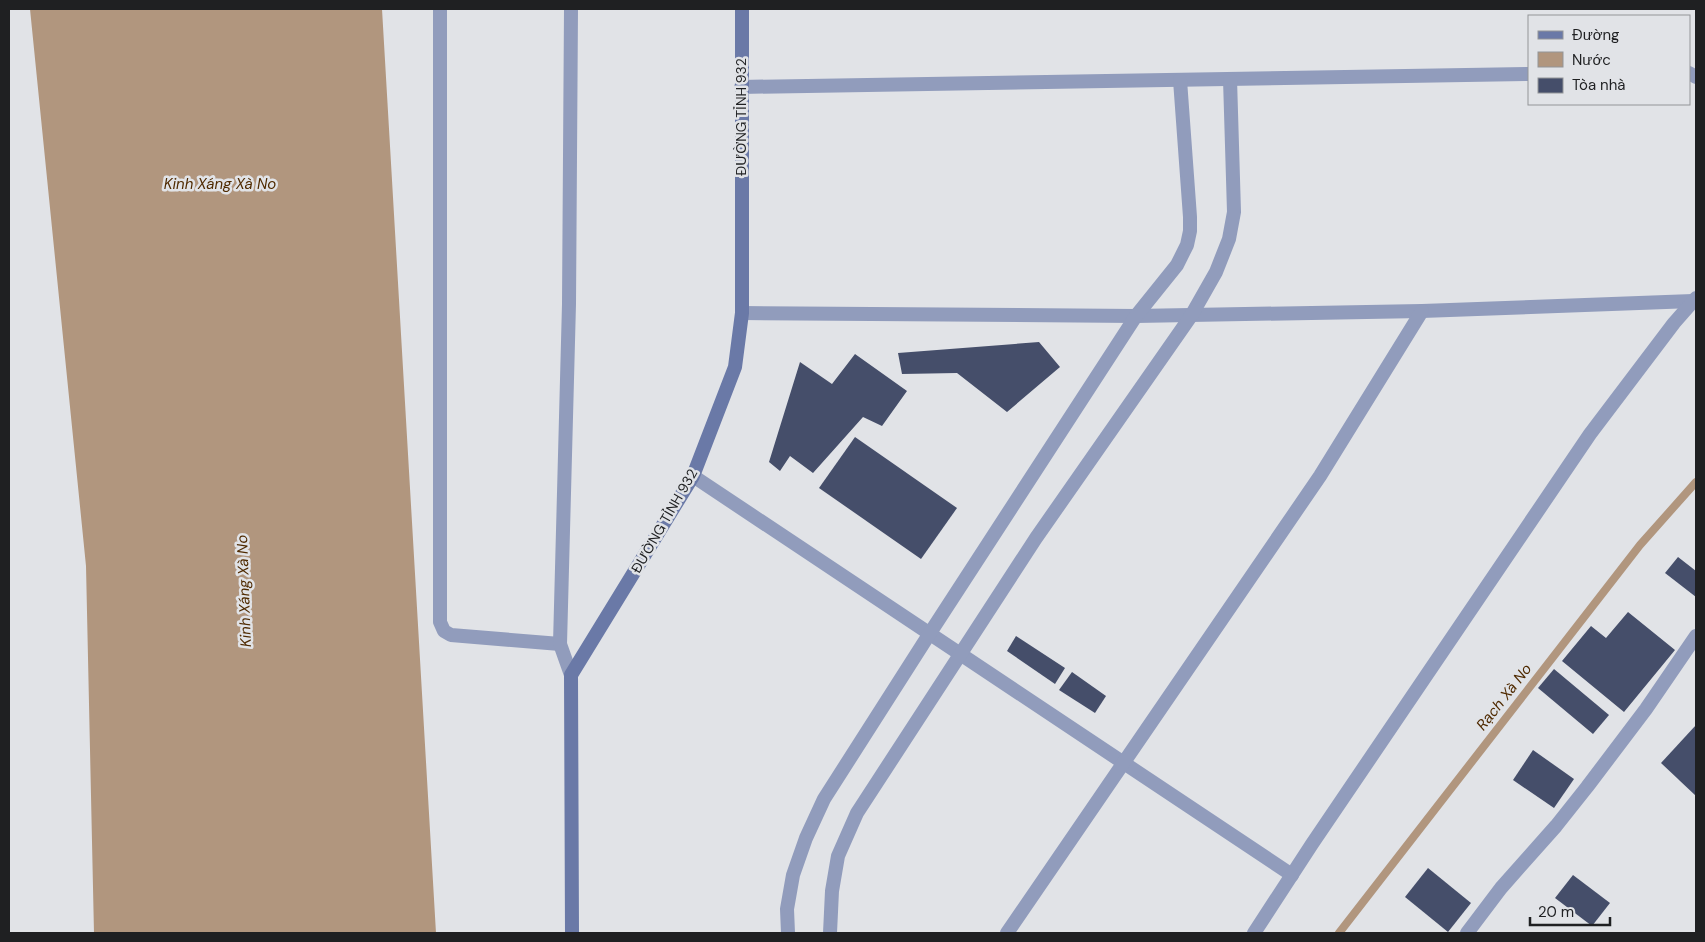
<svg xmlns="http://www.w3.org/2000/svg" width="1705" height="942" font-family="'DM Sans',sans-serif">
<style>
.water{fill:#b1967e}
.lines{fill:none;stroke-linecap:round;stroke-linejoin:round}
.stream{stroke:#b1967e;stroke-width:8}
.building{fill:#454e6a}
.minor{stroke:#919cbc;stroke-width:14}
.secondary{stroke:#6a79a7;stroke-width:14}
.labels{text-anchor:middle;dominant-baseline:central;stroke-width:5;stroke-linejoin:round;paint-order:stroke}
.street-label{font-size:14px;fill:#1f2022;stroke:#e1e3e7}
.water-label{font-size:15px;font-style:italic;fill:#4f2a00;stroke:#e1e3e7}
</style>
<rect width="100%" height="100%" fill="#e1e3e7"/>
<path class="water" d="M 30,9 L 382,9 L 436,933 L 94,933 L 86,566 Z"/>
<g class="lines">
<path class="stream" d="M 1339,933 L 1640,545 L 1696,482"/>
</g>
<g class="building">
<path d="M 1039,342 L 1060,367 L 1007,412 L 957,373 L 902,374 L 898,353 Z"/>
<path d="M 855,354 L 907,391 L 882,426 L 863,417 L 813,473 L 790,456 L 780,471 L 769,462 L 800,362 L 832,384 Z"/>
<path d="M 855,437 L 957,508 L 921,559 L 819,488 Z"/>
<path d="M 1678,557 L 1696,571 L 1696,597 L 1665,573 Z"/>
<path d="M 1628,612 L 1675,650 L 1624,712 L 1562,661 L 1591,626 L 1606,638 Z"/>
<path d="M 1016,636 L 1065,668 L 1055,684 L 1007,651 Z"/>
<path d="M 1554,669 L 1609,715 L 1593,734 L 1538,688 Z"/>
<path d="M 1072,672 L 1106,696 L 1095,713 L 1059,690 Z"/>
<path d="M 1696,725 L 1696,796 L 1661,763 Z"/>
<path d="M 1533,750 L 1574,779 L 1554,808 L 1513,780 Z"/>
<path d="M 1428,868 L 1471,903 L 1448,932 L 1405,897 Z"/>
<path d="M 1573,875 L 1610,903 L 1592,926 L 1555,898 Z"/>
</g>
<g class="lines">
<g class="minor">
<path d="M 440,9 L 440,622 L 444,631 L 451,635 L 560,644"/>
<path d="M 571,9 L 569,304 L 560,644 L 571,675"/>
<path d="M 1689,73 L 1696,77"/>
<path d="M 741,87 L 1529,74"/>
<path d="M 742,313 L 1136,316 L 1422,311 L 1693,301"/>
<path d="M 693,476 L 1292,875"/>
<path d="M 788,933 L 787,909 L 793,875 L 806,838 L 824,799 L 930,633 L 1136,316 L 1177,265 L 1187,245 L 1190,231 L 1190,217 L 1180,80"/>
<path d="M 830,933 L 832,891 L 838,856 L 857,813 L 1036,538 L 1191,316 L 1216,272 L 1229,239 L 1234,212 L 1230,79"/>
<path d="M 1007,933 L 1320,476 L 1422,311"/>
<path d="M 1254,933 L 1312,844 L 1590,434 L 1674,323 L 1696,298"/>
<path d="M 1467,933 L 1501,888 L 1556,826 L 1587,787 L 1646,709 L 1696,636"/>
</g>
<path class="secondary" d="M 572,933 L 571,675 L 693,476 L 735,367 L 742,313 L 742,9"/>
</g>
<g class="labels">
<g class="street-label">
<text transform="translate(741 117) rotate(-90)">ĐƯỜNG TỈNH 932</text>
<text transform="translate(664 521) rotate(-60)">ĐƯỜNG TỈNH 932</text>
</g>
<g class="water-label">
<text x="220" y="184">Kinh Xáng Xà No</text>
<text transform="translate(244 591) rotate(-92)">Kinh Xáng Xà No</text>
<text transform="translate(1504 697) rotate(-52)">Rạch Xà No</text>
</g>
</g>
<rect width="1705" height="942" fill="none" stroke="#1f2022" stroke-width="20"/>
<rect x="1528" y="15" width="162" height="90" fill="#e1e3e7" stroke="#939598"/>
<rect x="1538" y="31" width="25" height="8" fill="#6a79a7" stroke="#939598"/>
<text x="1572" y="40" font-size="15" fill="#1f2022">Đường</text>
<rect x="1538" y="52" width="25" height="15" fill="#b1967e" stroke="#939598"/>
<text x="1572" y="65" font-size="15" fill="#1f2022">Nước</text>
<rect x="1538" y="78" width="25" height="15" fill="#454e6a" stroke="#939598"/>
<text x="1572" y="90" font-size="15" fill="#1f2022">Tòa nhà</text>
<path d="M1530 917v8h80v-8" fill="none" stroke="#1f2022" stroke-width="2.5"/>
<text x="1538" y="917" font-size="15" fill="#1f2022" stroke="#e1e3e7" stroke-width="4" paint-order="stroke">20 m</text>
</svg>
